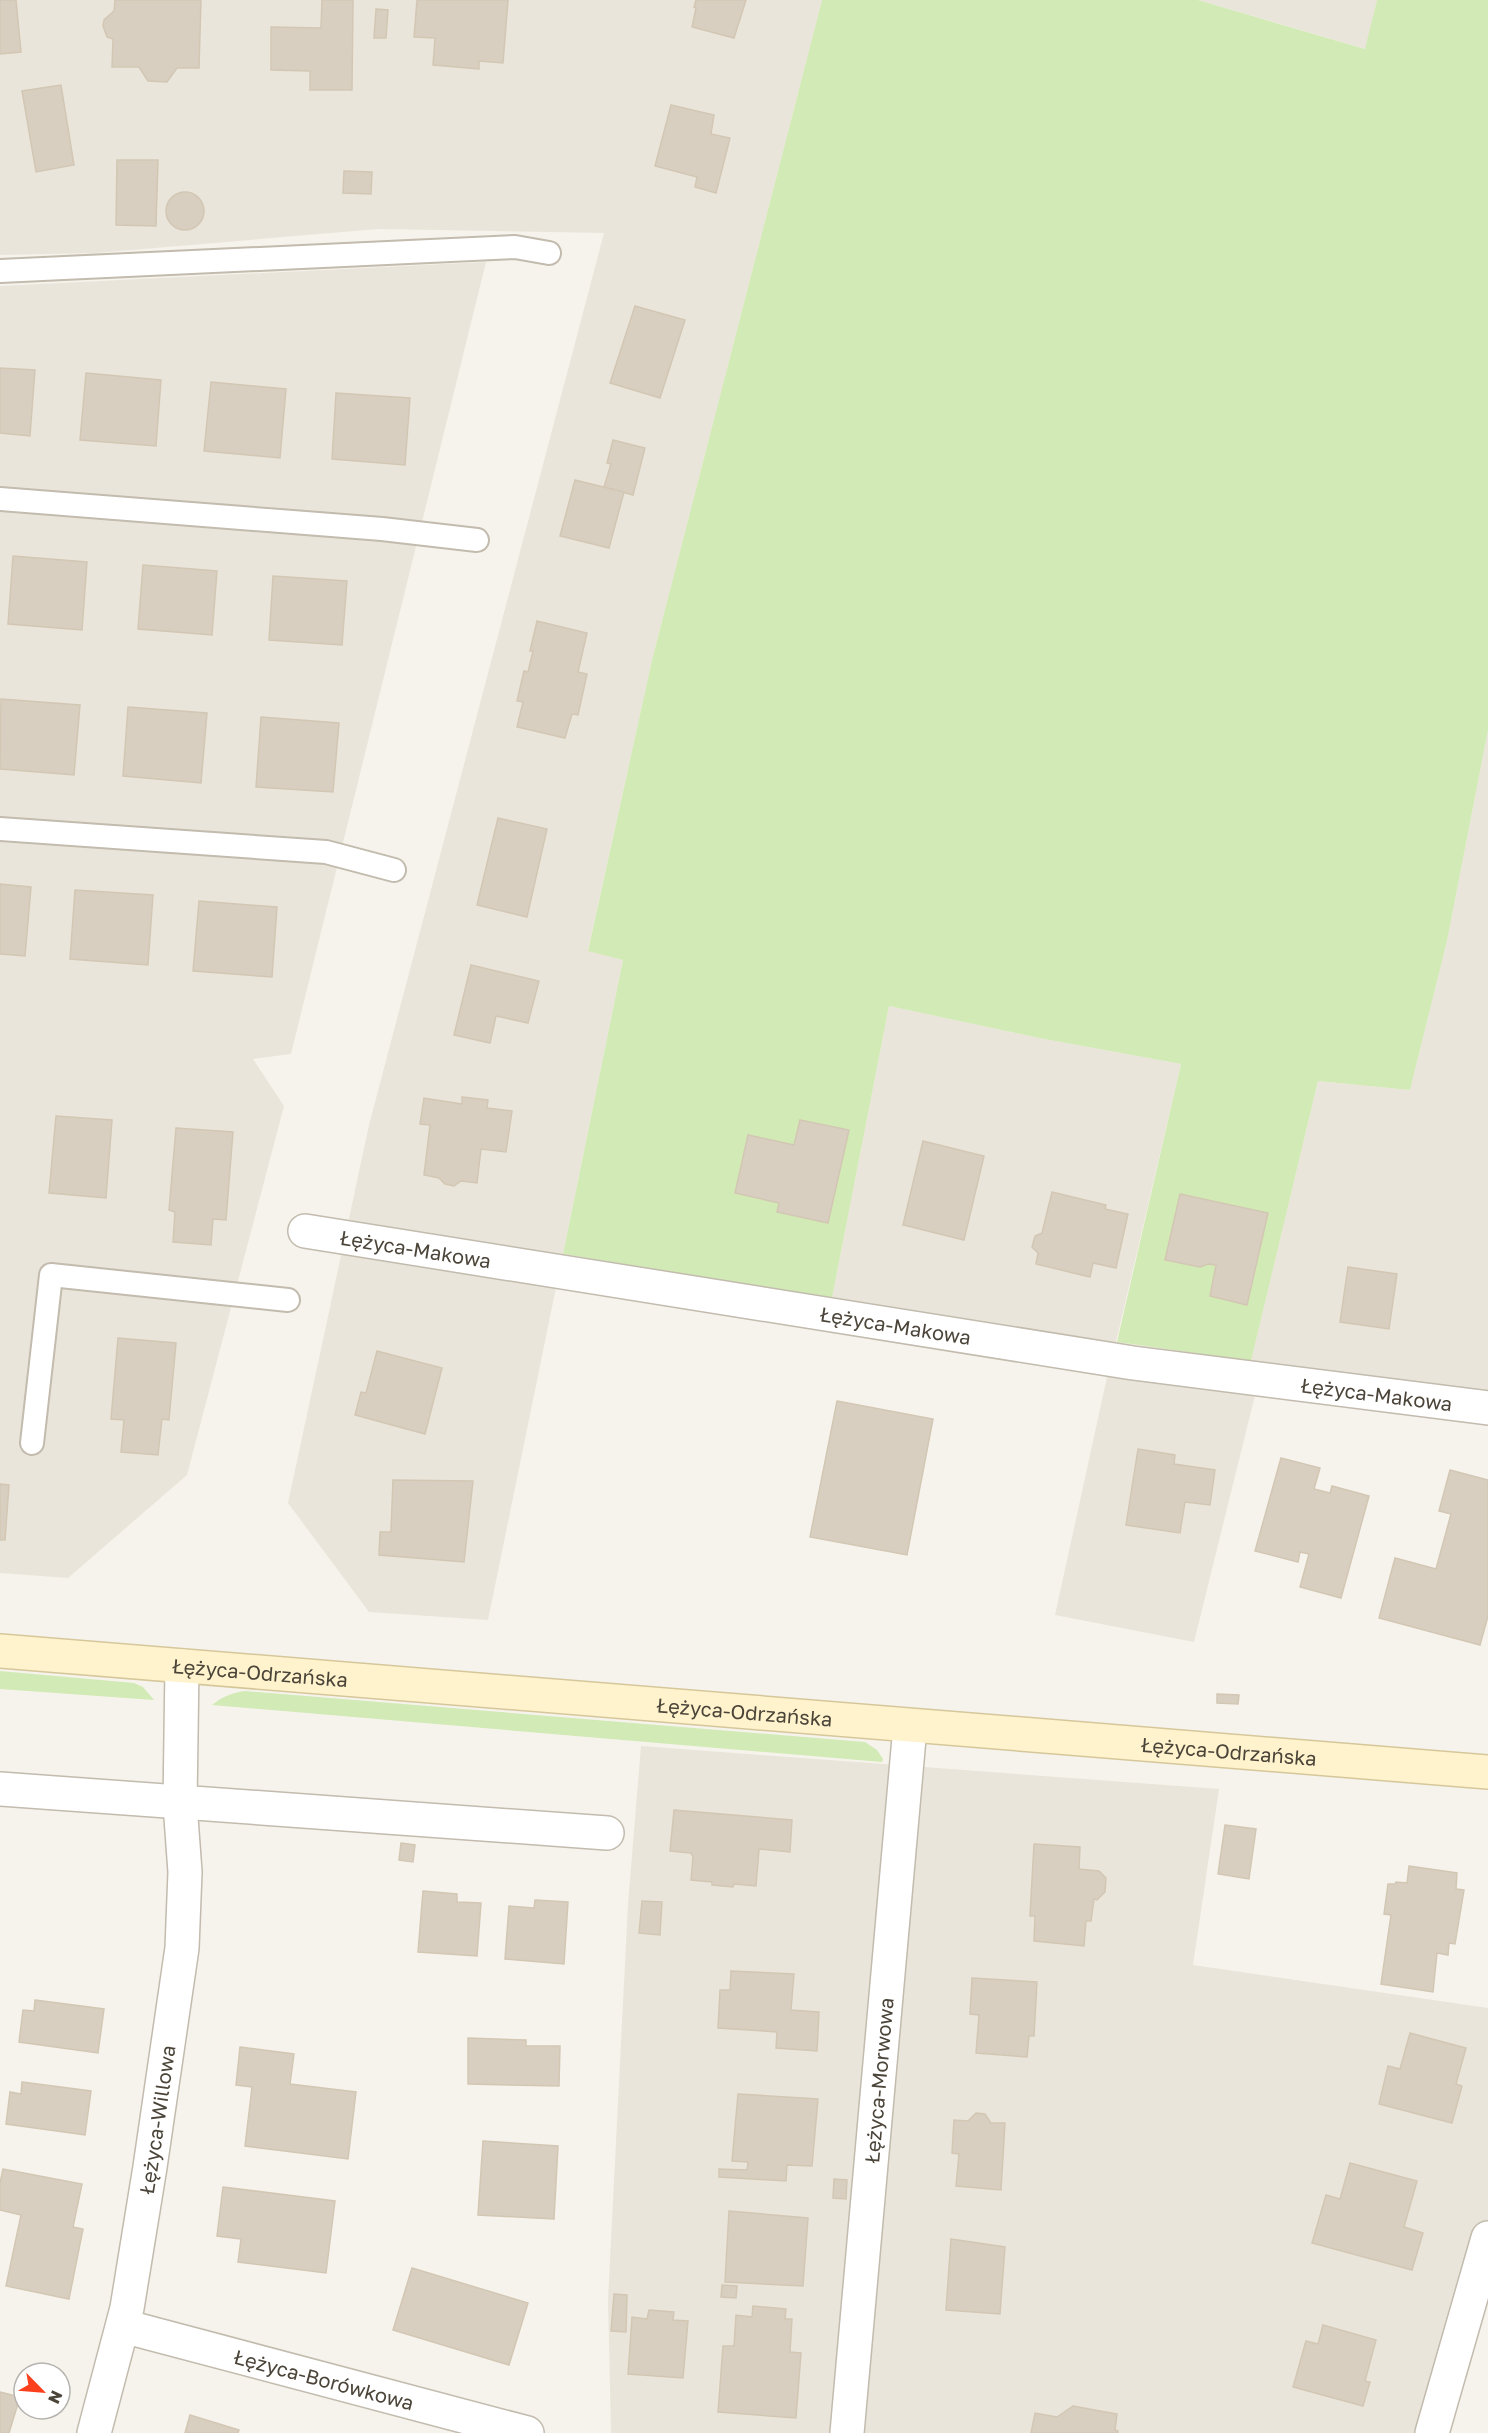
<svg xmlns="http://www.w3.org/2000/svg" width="1488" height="2433" font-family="'Golos Text',sans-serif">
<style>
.residential{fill:#eae5da}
.green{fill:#d2eab5}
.building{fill:#d8cfc1;stroke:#d3c7b4;stroke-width:1.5}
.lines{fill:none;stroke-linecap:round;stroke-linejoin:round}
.service-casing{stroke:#c2bbae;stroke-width:26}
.minor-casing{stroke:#c2bbae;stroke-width:36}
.secondary-casing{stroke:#d6c79b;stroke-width:36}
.service{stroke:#fff;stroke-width:22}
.minor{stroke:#fff;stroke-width:33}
.secondary{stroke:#fff3cd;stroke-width:33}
.labels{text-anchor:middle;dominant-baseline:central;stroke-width:6;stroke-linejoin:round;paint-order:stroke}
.street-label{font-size:20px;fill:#4b4439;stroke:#fff}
</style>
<rect width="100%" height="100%" fill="#f6f3ec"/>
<g class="residential">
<path d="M 0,0 L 822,0 L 652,660 L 588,950 L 623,960 L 488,1620 L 369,1612 L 288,1503 L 369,1125 L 604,233 L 378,229 L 96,253 L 0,255 Z"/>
<path d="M 1198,0 L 1377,0 L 1366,49 Z"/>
<path d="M 486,262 L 291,1054 L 253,1059 L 284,1106 L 187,1475 L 68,1578 L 0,1573 L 0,286 Z"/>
<path d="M 1488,730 L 1488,1409 L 1260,1375 L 1194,1642 L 1055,1615 L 1111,1359 L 832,1298 L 889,1006 L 1039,1038 L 1181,1064 L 1112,1359 L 1248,1373 L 1318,1081 L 1410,1090 L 1447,941 Z"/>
<path d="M 641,1746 L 1219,1789 L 1193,1965 L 1488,2008 L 1488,2247 L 1432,2433 L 611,2433 L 608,2300 L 628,1904 Z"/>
</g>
<g class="green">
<path d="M 822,0 L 1198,0 L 1365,49 L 1377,0 L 1488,0 L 1488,730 L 1447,941 L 1410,1090 L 1318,1081 L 1251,1361 L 1117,1342 L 1181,1064 L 1039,1038 L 889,1006 L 832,1298 L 563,1254 L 623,960 L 588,951 L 652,660 Z"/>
<path d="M 0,1671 L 134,1683 L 143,1687 L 154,1700 L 0,1689 Z"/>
<path d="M 245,1691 L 865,1742 L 877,1750 L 883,1759 L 882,1762 L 212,1705 C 223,1696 232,1693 245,1691 Z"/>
</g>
<g class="building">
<path d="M 0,0 L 16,0 L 21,52 L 0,54 Z"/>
<path d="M 115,0 L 201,0 L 199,68 L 177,68 L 167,82 L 148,81 L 139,67 L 112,67 L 113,39 L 107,37 L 103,26 L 104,20 L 114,11 Z"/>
<path d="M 322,0 L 353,0 L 352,90 L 310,90 L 310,71 L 271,70 L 271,27 L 321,28 Z"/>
<path d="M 417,0 L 508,0 L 503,63 L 479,61 L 479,69 L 433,65 L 435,38 L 414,37 Z"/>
<path d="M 696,0 L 746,0 L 734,38 L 692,27 L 696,8 L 694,7 Z"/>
<path d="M 376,9 L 388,10 L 386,38 L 374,38 Z"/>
<path d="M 61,85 L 74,165 L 36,172 L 22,91 Z"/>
<path d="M 671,105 L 714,115 L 711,134 L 730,138 L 716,193 L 695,187 L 697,177 L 655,166 Z"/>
<path d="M 117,160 L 158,160 L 156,226 L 116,225 Z"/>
<path d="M 344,171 L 372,172 L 371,194 L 343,193 Z"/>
<circle cx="185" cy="211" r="19"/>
<path d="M 635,306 L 685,320 L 660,398 L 610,383 Z"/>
<path d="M 0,368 L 35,370 L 30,436 L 0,433 Z"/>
<path d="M 86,373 L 161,380 L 156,446 L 80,440 Z"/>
<path d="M 211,382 L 286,389 L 280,458 L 204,451 Z"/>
<path d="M 336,393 L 410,398 L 405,465 L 332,459 Z"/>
<path d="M 613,440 L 645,448 L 633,495 L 604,487 L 611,464 L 607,463 Z"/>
<path d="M 575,480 L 624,492 L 609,548 L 560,536 Z"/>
<path d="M 13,556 L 87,562 L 82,630 L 8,624 Z"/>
<path d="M 143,565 L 217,571 L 212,635 L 138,629 Z"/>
<path d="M 273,576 L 347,581 L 342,645 L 269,640 Z"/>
<path d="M 537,621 L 587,633 L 578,672 L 587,674 L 578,715 L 572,714 L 565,738 L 517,727 L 523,702 L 517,701 L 524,671 L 528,672 L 533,651 L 530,651 Z"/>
<path d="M 1,699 L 80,705 L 74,775 L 0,769 Z"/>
<path d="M 128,707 L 207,713 L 201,783 L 123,776 Z"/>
<path d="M 261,717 L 339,723 L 333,792 L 256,787 Z"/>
<path d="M 498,818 L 547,829 L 527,917 L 477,905 Z"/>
<path d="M 0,884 L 31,887 L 25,956 L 0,954 Z"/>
<path d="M 75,890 L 153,895 L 148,965 L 70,959 Z"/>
<path d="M 199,901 L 277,907 L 272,977 L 193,971 Z"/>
<path d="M 471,965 L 539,981 L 528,1023 L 496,1016 L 490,1043 L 454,1035 Z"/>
<path d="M 462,1097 L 488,1100 L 487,1108 L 512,1111 L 506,1152 L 481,1149 L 477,1183 L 461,1181 L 454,1186 L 445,1184 L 439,1178 L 424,1175 L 430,1125 L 420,1124 L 424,1098 L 462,1104 Z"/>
<path d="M 56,1116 L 112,1120 L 106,1198 L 49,1193 Z"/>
<path d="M 800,1120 L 849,1130 L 828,1223 L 777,1212 L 779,1203 L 735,1193 L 748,1135 L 794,1145 Z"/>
<path d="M 176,1128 L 233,1132 L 226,1220 L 213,1219 L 211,1245 L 173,1242 L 175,1212 L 169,1210 Z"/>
<path d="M 923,1141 L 984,1156 L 964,1240 L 903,1225 Z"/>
<path d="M 1052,1192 L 1106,1205 L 1105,1209 L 1128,1214 L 1116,1268 L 1093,1263 L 1090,1277 L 1036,1264 L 1038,1253 L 1032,1247 L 1035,1236 L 1042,1233 Z"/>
<path d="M 1180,1194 L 1268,1213 L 1247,1305 L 1210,1296 L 1216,1265 L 1208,1264 L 1200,1267 L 1165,1260 Z"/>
<path d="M 1348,1267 L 1397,1274 L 1389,1329 L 1340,1322 Z"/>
<path d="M 118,1338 L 176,1343 L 169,1420 L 162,1419 L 158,1455 L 121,1452 L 124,1420 L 111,1419 Z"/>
<path d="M 377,1351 L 442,1368 L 425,1434 L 355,1415 L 361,1392 L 366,1393 Z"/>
<path d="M 837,1401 L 933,1419 L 907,1555 L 810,1537 Z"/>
<path d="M 1138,1449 L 1175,1455 L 1174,1464 L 1215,1470 L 1210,1505 L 1185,1502 L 1180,1533 L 1126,1525 Z"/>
<path d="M 1281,1458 L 1320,1468 L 1314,1489 L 1330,1493 L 1332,1486 L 1369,1496 L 1341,1598 L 1300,1587 L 1309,1554 L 1300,1552 L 1298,1562 L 1255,1551 Z"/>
<path d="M 1450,1470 L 1488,1480 L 1488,1616 L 1480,1645 L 1379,1618 L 1395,1558 L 1436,1569 L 1451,1514 L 1439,1511 Z"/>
<path d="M 393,1480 L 473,1481 L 464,1562 L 379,1555 L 380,1532 L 391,1532 Z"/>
<path d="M 0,1484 L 9,1485 L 5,1540 L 0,1540 Z"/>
<path d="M 1217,1694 L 1239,1695 L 1238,1704 L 1217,1703 Z"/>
<path d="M 674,1810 L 792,1820 L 790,1852 L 759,1849 L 756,1886 L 734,1884 L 733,1887 L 712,1885 L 712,1882 L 691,1880 L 693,1857 L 691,1853 L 670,1851 Z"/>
<path d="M 1225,1825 L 1256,1829 L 1249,1879 L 1218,1874 Z"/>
<path d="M 401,1843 L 415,1845 L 413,1862 L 399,1860 Z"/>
<path d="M 1034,1844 L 1080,1847 L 1079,1869 L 1099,1871 L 1106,1878 L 1105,1892 L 1097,1900 L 1094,1899 L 1091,1921 L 1086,1921 L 1084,1946 L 1034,1941 L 1035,1916 L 1030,1916 Z"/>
<path d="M 1409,1866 L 1457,1873 L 1456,1889 L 1464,1890 L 1455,1944 L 1449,1943 L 1448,1955 L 1437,1953 L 1433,1992 L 1381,1984 L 1391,1915 L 1384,1914 L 1388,1884 L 1395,1884 L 1396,1882 L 1407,1883 Z"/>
<path d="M 423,1891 L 457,1894 L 457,1902 L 481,1903 L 477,1956 L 418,1952 Z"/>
<path d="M 535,1900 L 568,1902 L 564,1964 L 505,1959 L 509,1906 L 534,1908 Z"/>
<path d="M 642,1901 L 662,1902 L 660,1935 L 639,1933 Z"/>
<path d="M 731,1971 L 794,1974 L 791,2010 L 819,2012 L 817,2051 L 776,2048 L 777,2032 L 718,2028 L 720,1990 L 730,1990 Z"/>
<path d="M 972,1978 L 1037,1982 L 1034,2036 L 1029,2036 L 1027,2057 L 976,2053 L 979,2015 L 970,2014 Z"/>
<path d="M 35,2000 L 104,2009 L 98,2053 L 19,2042 L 23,2010 L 34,2011 Z"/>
<path d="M 1410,2033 L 1466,2048 L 1456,2084 L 1462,2086 L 1452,2123 L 1379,2104 L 1388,2066 L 1400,2069 Z"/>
<path d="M 468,2038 L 526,2040 L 526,2046 L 560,2046 L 559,2086 L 468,2084 Z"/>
<path d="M 240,2047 L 294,2054 L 290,2084 L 356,2092 L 348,2159 L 245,2146 L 252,2087 L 236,2085 Z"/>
<path d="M 22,2082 L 91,2091 L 85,2135 L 6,2124 L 10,2092 L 21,2094 Z"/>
<path d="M 738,2094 L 818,2099 L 812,2166 L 787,2165 L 786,2181 L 719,2177 L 719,2169 L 747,2170 L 748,2162 L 732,2161 Z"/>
<path d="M 976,2113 L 985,2114 L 991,2123 L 1005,2123 L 1001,2190 L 956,2186 L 959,2154 L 952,2153 L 954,2120 L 968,2121 Z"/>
<path d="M 483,2141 L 558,2146 L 554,2219 L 478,2215 Z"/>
<path d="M 1350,2163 L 1417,2181 L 1404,2227 L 1423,2233 L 1412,2270 L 1312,2243 L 1326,2195 L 1340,2199 Z"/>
<path d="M 3,2169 L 82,2184 L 73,2227 L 83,2229 L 69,2299 L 6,2286 L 21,2215 L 0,2210 L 0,2183 Z"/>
<path d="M 834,2179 L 847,2180 L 846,2199 L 833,2198 Z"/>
<path d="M 223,2187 L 335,2201 L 326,2273 L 238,2262 L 241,2239 L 217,2236 Z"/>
<path d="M 729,2211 L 808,2218 L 803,2286 L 725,2282 Z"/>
<path d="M 951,2239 L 1005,2247 L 1000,2314 L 946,2310 Z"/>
<path d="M 412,2268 L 528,2303 L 509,2365 L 393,2330 Z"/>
<path d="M 722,2285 L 737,2286 L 736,2298 L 721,2297 Z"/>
<path d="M 614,2294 L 627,2295 L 626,2332 L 611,2331 Z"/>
<path d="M 753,2306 L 786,2309 L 785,2319 L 792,2319 L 790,2352 L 801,2353 L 796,2418 L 718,2412 L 723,2346 L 734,2346 L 736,2315 L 752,2317 Z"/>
<path d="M 649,2310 L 674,2312 L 673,2320 L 688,2321 L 683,2378 L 628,2374 L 632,2317 L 647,2319 Z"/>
<path d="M 1323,2325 L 1376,2340 L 1365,2381 L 1370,2382 L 1363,2406 L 1293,2387 L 1306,2341 L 1318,2344 Z"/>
<path d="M 0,2392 L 20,2397 L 9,2433 L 0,2433 Z"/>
<path d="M 1073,2406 L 1117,2414 L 1115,2430 L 1118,2431 L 1118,2433 L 1031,2433 L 1035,2413 L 1057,2417 Z"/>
<path d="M 190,2415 L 239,2430 L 238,2433 L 185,2433 Z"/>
</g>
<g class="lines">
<g class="service-casing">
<g id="service">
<path d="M 0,271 L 515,247 L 549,253"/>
<path d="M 0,499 L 382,529 L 477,540"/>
<path d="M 0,829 L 326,852 L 394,870"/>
<path d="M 32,1443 L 51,1275 L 288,1300"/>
</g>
</g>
<g class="minor-casing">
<g id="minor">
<path id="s1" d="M 305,1231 L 1133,1363 L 1488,1408"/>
<path d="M 0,1789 L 607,1833"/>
<path id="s2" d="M 123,2326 L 527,2433"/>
<path id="s3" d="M 94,2433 L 127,2308 L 150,2167 L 182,1948 L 185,1872 L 180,1804 L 182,1666"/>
<path id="s4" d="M 847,2433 L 910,1727"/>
<path d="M 1432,2433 L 1488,2238"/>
</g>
</g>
<g class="secondary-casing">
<g id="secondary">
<path id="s5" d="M 0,1651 L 1488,1772"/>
</g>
</g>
<use href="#service" class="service"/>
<use href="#minor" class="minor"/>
<use href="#secondary" class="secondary"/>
</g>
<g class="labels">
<g class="street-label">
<text stroke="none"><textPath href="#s1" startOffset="112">Łężyca-Makowa</textPath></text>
<text stroke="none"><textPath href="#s1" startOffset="598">Łężyca-Makowa</textPath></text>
<text stroke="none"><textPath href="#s1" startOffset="1084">Łężyca-Makowa</textPath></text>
<text stroke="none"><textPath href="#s5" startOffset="261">Łężyca-Odrzańska</textPath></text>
<text stroke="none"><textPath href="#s5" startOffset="747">Łężyca-Odrzańska</textPath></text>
<text stroke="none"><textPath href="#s5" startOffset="1233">Łężyca-Odrzańska</textPath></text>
<text stroke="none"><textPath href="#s4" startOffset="354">Łężyca-Morwowa</textPath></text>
<text stroke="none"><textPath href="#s3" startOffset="320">Łężyca-Willowa</textPath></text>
<text stroke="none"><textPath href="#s2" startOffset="208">Łężyca-Borówkowa</textPath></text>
</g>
</g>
<g transform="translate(42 2391) rotate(115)"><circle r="28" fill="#ffffff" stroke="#b7b4b0" stroke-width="1.5"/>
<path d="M0-4.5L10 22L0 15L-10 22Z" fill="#fc3f1d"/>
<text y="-9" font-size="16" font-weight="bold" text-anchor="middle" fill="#4b4439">N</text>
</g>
</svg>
